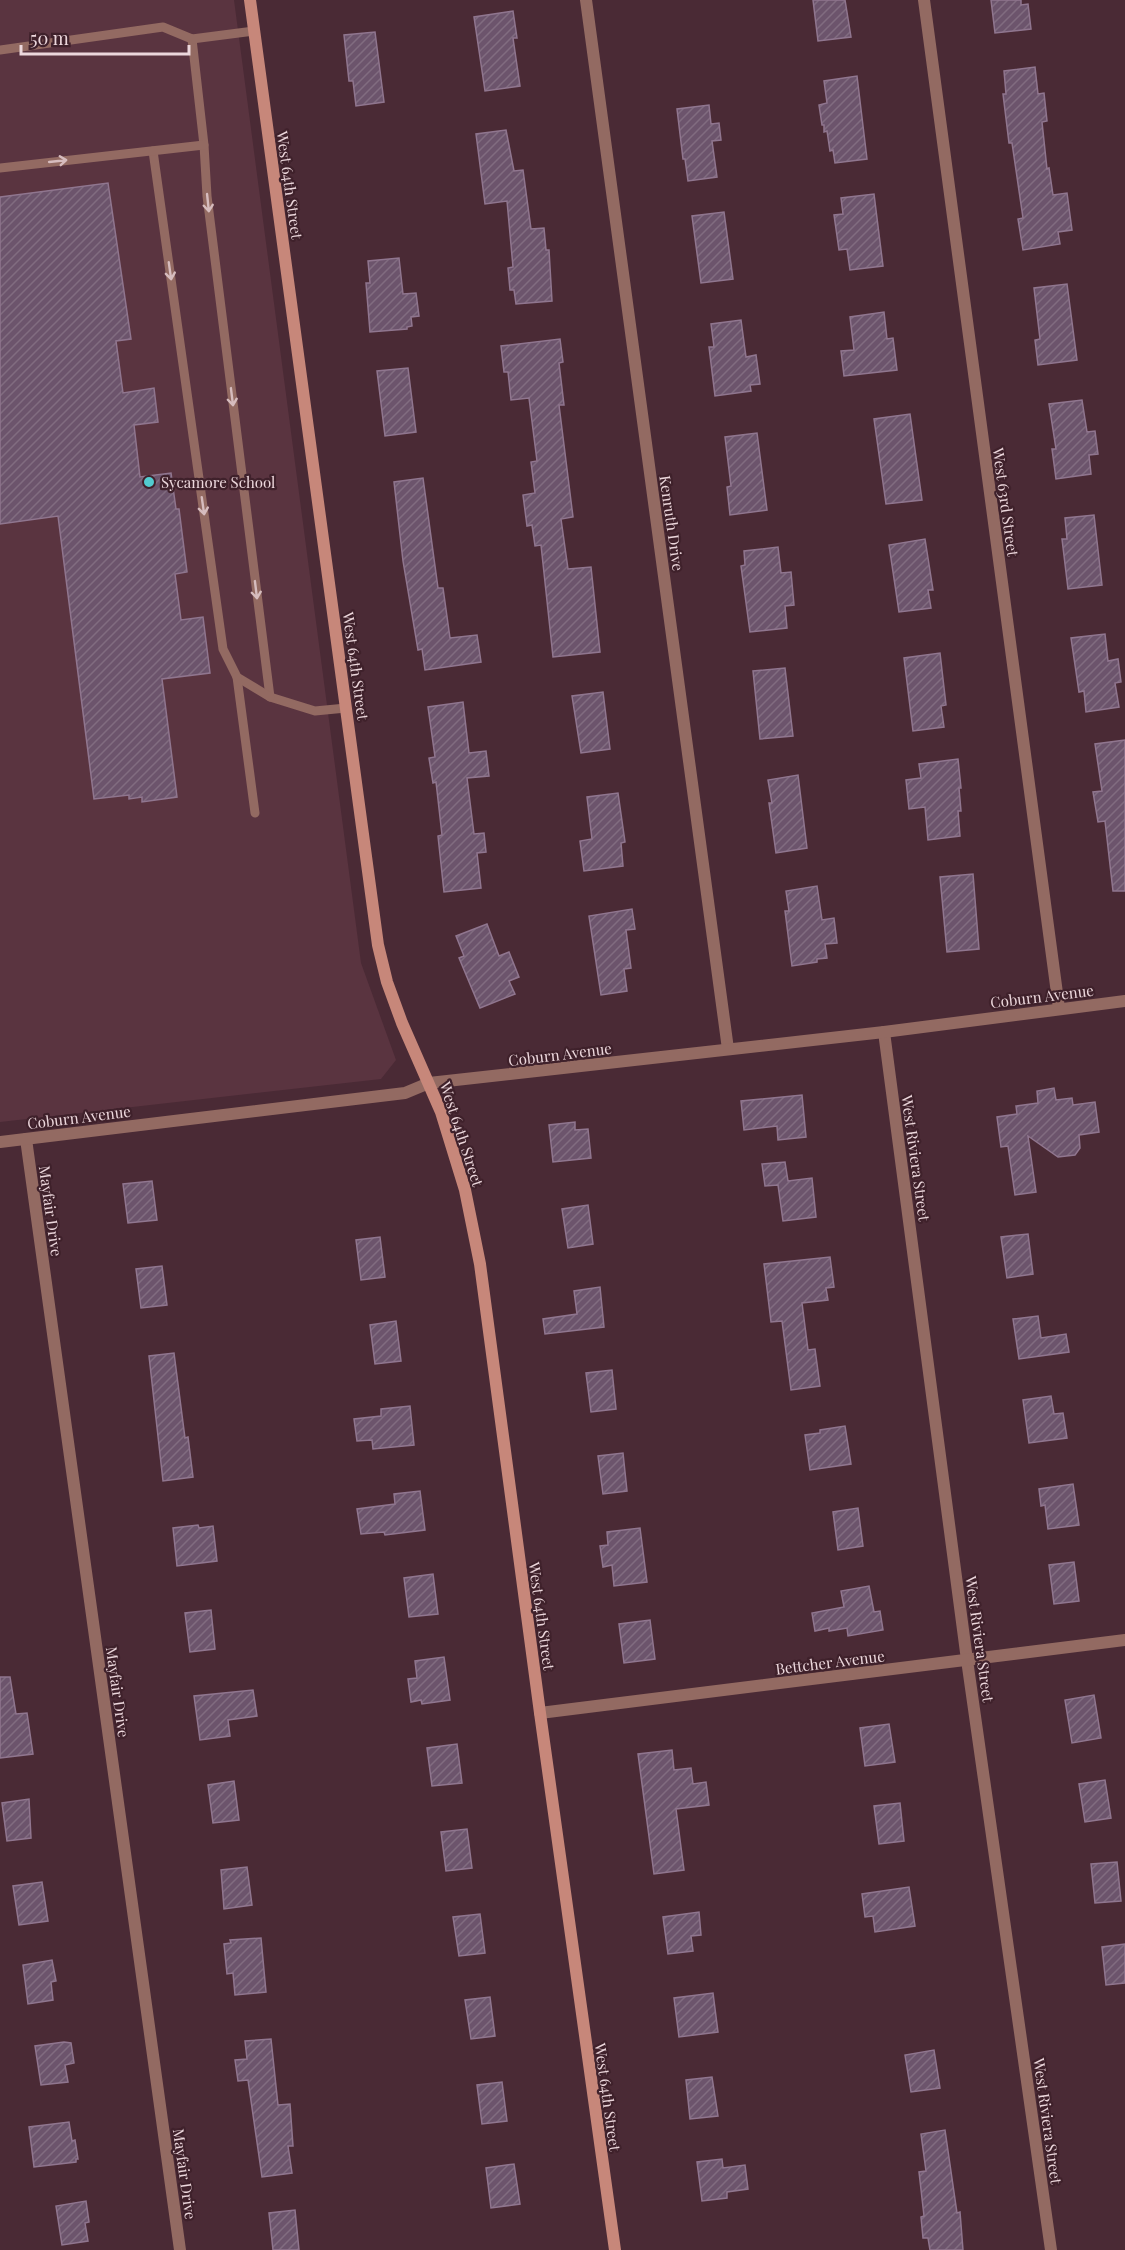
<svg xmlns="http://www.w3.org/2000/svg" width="1125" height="2250" font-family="'Playfair Display',serif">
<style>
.built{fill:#5a3440}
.building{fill:url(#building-hatch);stroke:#90768f;stroke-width:1.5}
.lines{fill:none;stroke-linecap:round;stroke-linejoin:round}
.lane{stroke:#936a62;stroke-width:9}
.street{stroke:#936a62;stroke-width:12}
.secondary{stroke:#c7877a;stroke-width:12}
.oneway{stroke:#d6bcbe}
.poi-dot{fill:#52ccd0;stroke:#3f212b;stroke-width:2}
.labels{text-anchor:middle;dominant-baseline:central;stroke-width:4.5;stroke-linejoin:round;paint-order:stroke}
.street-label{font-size:15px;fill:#ecd7dc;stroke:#3f212b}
.poi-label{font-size:15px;fill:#ecd7dc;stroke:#3f212b;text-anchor:start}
</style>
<defs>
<pattern id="building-hatch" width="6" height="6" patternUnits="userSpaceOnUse" patternTransform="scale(1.5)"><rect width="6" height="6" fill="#6c546c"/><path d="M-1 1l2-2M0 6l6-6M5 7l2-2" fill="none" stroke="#816c80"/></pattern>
</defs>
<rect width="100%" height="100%" fill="#4a2a35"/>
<path class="built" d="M 0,0 L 234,0 L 361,963 L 396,1060 L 381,1079 L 0,1122 Z"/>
<g class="building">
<path d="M 813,0 L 845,0 L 851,37 L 818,41 Z"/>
<path d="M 991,0 L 1021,0 L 1021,5 L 1028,4 L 1031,29 L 995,33 Z"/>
<path d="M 513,11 L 517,38 L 513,38 L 520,86 L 485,91 L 474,17 Z"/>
<path d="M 375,32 L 384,102 L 356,106 L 353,81 L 349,81 L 344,35 Z"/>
<path d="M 1035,67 L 1038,94 L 1044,93 L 1047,121 L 1042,122 L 1047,169 L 1049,168 L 1053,195 L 1067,193 L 1072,230 L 1058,232 L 1060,244 L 1023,250 L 1018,219 L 1023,218 L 1012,143 L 1009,143 L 1003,94 L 1006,94 L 1004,71 Z"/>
<path d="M 857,76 L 867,159 L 835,163 L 833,150 L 830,151 L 827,131 L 824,132 L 824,125 L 822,125 L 819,105 L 827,103 L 824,81 Z"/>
<path d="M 709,105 L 711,124 L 719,123 L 721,140 L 712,141 L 717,177 L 688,181 L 685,159 L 683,159 L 677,109 Z"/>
<path d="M 506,130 L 514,171 L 523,170 L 531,229 L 544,228 L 546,250 L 549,250 L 552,301 L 516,304 L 514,290 L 510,290 L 508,268 L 513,267 L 507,201 L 485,204 L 476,134 Z"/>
<path d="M 108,183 L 131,339 L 116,341 L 123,393 L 154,388 L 158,422 L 134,425 L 140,477 L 171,473 L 176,509 L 179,509 L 187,572 L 175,574 L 181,620 L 203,617 L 210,673 L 162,679 L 177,797 L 142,802 L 142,797 L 129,799 L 129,795 L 94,799 L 58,516 L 0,524 L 0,197 Z"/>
<path d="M 874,194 L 883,266 L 850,270 L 847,249 L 839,250 L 834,215 L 843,214 L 841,198 Z"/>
<path d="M 724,212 L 733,279 L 701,283 L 692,216 Z"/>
<path d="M 399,258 L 403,294 L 416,293 L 419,316 L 411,317 L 412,326 L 407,327 L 407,329 L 370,332 L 366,283 L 370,283 L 368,261 Z"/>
<path d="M 1067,284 L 1077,360 L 1038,365 L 1035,340 L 1040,339 L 1034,288 Z"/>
<path d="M 884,312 L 887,339 L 893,338 L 897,370 L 844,376 L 841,351 L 854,350 L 850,317 Z"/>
<path d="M 741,320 L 746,357 L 756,355 L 760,384 L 750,385 L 751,391 L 715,396 L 709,347 L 714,347 L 711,324 Z"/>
<path d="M 560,339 L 563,362 L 559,363 L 564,405 L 559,405 L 573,517 L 561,519 L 568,569 L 591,567 L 600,652 L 553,657 L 541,545 L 535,546 L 532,525 L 527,526 L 523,495 L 535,493 L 531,462 L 537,461 L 529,398 L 511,400 L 508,372 L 504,372 L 501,346 Z"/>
<path d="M 408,368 L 416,432 L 385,436 L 377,371 Z"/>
<path d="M 1082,400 L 1087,432 L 1095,431 L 1098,454 L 1089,455 L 1091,474 L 1056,479 L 1052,449 L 1056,449 L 1049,404 Z"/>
<path d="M 910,414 L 922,500 L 886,504 L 874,419 Z"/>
<path d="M 757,433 L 767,510 L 730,515 L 727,487 L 731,486 L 725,437 Z"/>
<path d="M 423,478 L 438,588 L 443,588 L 450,638 L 477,635 L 481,662 L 425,670 L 422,649 L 418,650 L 403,561 L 394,482 Z"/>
<path d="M 1094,515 L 1102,585 L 1068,589 L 1062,539 L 1067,539 L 1065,518 Z"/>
<path d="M 925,539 L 933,590 L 928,590 L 931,608 L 899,612 L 889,545 Z"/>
<path d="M 778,547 L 781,573 L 791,572 L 794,605 L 785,606 L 787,628 L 750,632 L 741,566 L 745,565 L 744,551 Z"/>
<path d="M 1105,634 L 1108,661 L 1118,659 L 1121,682 L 1115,683 L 1119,707 L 1086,712 L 1084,691 L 1079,692 L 1071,638 Z"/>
<path d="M 940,653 L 946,705 L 941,706 L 944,727 L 913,731 L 904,658 Z"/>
<path d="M 785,668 L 793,736 L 760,739 L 753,671 Z"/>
<path d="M 603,692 L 610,749 L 581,753 L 572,696 Z"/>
<path d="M 463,702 L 469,753 L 486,751 L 489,776 L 467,778 L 474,834 L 484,833 L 486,852 L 477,853 L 481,888 L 444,892 L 438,836 L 442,835 L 436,782 L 433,783 L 429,758 L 435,757 L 428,707 Z"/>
<path d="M 1125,740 L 1125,891 L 1113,891 L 1105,821 L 1098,822 L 1093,792 L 1102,791 L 1095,744 Z"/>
<path d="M 958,759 L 961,788 L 959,788 L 961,811 L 958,811 L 960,836 L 928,840 L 925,807 L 909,809 L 906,780 L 921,778 L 919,764 Z"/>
<path d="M 798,775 L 807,848 L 776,853 L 769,803 L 772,803 L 768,780 Z"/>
<path d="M 618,793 L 625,842 L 621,843 L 623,866 L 584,871 L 580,841 L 592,839 L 587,797 Z"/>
<path d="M 973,874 L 979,949 L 947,952 L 940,877 Z"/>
<path d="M 817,886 L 822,920 L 834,918 L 837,943 L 825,944 L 827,958 L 817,959 L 817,962 L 792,966 L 785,911 L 789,911 L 786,891 Z"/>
<path d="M 632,909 L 635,929 L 626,930 L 631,968 L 624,969 L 627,991 L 601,995 L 589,916 Z"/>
<path d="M 487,924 L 499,956 L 509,952 L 519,977 L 509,981 L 515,994 L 480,1008 L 459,958 L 464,956 L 456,936 Z"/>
<path d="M 1054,1088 L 1056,1100 L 1072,1098 L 1073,1105 L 1095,1102 L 1099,1132 L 1079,1135 L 1080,1148 L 1075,1155 L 1058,1157 L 1028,1136 L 1036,1192 L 1015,1195 L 1008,1146 L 1001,1147 L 997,1117 L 1017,1114 L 1016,1106 L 1038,1103 L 1037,1091 Z"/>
<path d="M 802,1095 L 806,1137 L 778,1140 L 777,1126 L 744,1130 L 741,1101 Z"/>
<path d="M 575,1122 L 575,1130 L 588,1129 L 591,1158 L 553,1162 L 549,1125 Z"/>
<path d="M 785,1162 L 788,1181 L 812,1178 L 816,1217 L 783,1221 L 778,1185 L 765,1186 L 762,1164 Z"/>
<path d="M 152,1181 L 157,1220 L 128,1223 L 123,1184 Z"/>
<path d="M 588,1205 L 593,1244 L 568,1248 L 562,1209 Z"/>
<path d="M 1028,1234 L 1033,1274 L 1007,1278 L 1001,1237 Z"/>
<path d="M 380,1237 L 385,1277 L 361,1280 L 356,1240 Z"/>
<path d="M 830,1257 L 834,1287 L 826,1288 L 828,1300 L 802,1303 L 808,1350 L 815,1349 L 820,1386 L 791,1390 L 782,1321 L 771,1322 L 764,1264 Z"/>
<path d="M 162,1266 L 167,1305 L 141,1308 L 136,1269 Z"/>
<path d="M 600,1287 L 604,1327 L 545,1334 L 543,1319 L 577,1314 L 574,1291 Z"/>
<path d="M 1038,1316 L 1041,1338 L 1066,1334 L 1069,1352 L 1019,1359 L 1013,1319 Z"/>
<path d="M 396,1321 L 401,1361 L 375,1364 L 370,1325 Z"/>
<path d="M 174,1353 L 185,1438 L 188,1437 L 193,1477 L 163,1481 L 149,1356 Z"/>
<path d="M 612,1370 L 616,1409 L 591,1412 L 586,1373 Z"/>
<path d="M 1051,1396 L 1054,1414 L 1063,1413 L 1067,1438 L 1029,1443 L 1023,1400 Z"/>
<path d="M 410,1406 L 414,1445 L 373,1449 L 372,1440 L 357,1441 L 354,1419 L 381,1416 L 381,1409 Z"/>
<path d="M 845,1426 L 851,1464 L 810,1470 L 805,1435 L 820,1433 L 820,1430 Z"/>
<path d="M 623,1453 L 627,1491 L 603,1494 L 598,1456 Z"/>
<path d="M 1073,1484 L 1079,1525 L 1048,1529 L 1045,1505 L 1041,1506 L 1039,1489 Z"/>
<path d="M 420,1491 L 425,1530 L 385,1535 L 384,1532 L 361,1534 L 357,1509 L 395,1504 L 394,1494 Z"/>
<path d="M 858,1508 L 863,1546 L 838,1550 L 833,1512 Z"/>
<path d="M 198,1525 L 199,1528 L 213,1526 L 217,1561 L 177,1566 L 173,1528 Z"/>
<path d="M 640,1528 L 647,1582 L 614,1586 L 612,1565 L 603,1567 L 600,1546 L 608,1545 L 607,1532 Z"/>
<path d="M 1074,1562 L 1079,1601 L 1054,1604 L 1049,1565 Z"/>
<path d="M 433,1574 L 438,1614 L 409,1617 L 404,1578 Z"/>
<path d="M 869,1586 L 874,1612 L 880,1611 L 883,1630 L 848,1636 L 847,1628 L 829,1631 L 829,1628 L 815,1631 L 812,1613 L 844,1607 L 841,1591 Z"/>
<path d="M 211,1610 L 215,1649 L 190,1652 L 185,1613 Z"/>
<path d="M 650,1620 L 655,1659 L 624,1663 L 619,1624 Z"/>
<path d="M 444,1657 L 450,1700 L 422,1704 L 421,1700 L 411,1702 L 408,1679 L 417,1678 L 415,1661 Z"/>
<path d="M 0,1677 L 10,1677 L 16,1714 L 27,1713 L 33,1754 L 0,1758 Z"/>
<path d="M 253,1690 L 257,1716 L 228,1720 L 230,1736 L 200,1740 L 194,1696 Z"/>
<path d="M 1094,1695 L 1101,1738 L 1072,1743 L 1065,1700 Z"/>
<path d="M 889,1724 L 895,1762 L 865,1766 L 860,1728 Z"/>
<path d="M 457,1744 L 462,1783 L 432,1786 L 427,1748 Z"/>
<path d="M 672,1750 L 674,1770 L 691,1768 L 693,1784 L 706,1782 L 709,1805 L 676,1809 L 684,1870 L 654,1874 L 638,1754 Z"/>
<path d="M 1105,1780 L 1111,1818 L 1085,1822 L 1079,1784 Z"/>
<path d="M 234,1781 L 239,1820 L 213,1823 L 208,1785 Z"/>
<path d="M 29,1799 L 31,1838 L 7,1841 L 2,1803 Z"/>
<path d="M 900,1803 L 904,1841 L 879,1844 L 874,1806 Z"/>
<path d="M 467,1829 L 472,1868 L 446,1871 L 441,1832 Z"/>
<path d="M 1117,1862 L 1121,1901 L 1095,1903 L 1091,1864 Z"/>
<path d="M 247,1867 L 252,1905 L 224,1909 L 221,1870 Z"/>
<path d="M 42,1882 L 48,1921 L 19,1925 L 13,1886 Z"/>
<path d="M 909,1887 L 915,1926 L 875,1932 L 873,1916 L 865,1917 L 862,1894 Z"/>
<path d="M 699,1912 L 701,1935 L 691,1936 L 693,1951 L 668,1954 L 663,1917 Z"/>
<path d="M 480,1914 L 485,1953 L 459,1956 L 453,1917 Z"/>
<path d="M 261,1938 L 266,1992 L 235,1995 L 233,1973 L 227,1974 L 224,1944 L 231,1943 L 230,1940 Z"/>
<path d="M 1125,1944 L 1125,1983 L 1106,1985 L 1102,1947 Z"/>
<path d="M 52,1960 L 56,1981 L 51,1982 L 53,2000 L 28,2004 L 23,1965 Z"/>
<path d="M 713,1993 L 718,2032 L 679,2037 L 674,1998 Z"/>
<path d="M 490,1997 L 495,2036 L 471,2039 L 465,2000 Z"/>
<path d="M 271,2039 L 278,2105 L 290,2104 L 293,2146 L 288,2146 L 292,2173 L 262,2177 L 248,2080 L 238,2081 L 235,2060 L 247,2059 L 245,2041 Z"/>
<path d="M 64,2042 L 71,2043 L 74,2063 L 65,2065 L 68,2082 L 41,2085 L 35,2046 Z"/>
<path d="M 934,2050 L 940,2088 L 911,2092 L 905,2055 Z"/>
<path d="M 712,2077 L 718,2116 L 690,2119 L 686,2080 Z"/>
<path d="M 502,2082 L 507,2121 L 482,2124 L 477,2085 Z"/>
<path d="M 69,2122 L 72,2141 L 75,2140 L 78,2159 L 76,2159 L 76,2162 L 34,2167 L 29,2127 Z"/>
<path d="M 945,2130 L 957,2213 L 960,2212 L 963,2250 L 930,2250 L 928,2238 L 923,2238 L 921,2217 L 924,2216 L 919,2172 L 926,2171 L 921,2134 Z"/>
<path d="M 722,2159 L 723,2168 L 745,2165 L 748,2189 L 727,2192 L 727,2198 L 702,2201 L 697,2162 Z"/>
<path d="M 514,2164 L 520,2204 L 491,2208 L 486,2168 Z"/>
<path d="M 86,2201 L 89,2222 L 85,2223 L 88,2241 L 62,2245 L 56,2206 Z"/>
<path d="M 295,2210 L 299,2250 L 273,2250 L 269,2213 Z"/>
</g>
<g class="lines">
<g class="lane">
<path d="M 192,39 L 204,145 L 207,196 L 270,697 L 315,711 L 346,708"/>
<path d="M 0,50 L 163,27 L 192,39 L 254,31"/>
<path d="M 153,151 L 223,649 L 237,677 L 270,697"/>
<path d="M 0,168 L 204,145"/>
<path d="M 237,677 L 255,813"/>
</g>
<g class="street">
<path d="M 586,0 L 728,1049"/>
<path d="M 924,0 L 1059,1008"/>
<path d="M 884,1032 L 967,1660 L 1051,2250"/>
<path d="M 26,1139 L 180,2250"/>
<path d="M 0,1142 L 405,1093 L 429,1083 L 884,1032 L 1125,1001"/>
<path d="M 540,1713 L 1125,1640"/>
</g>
<path class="secondary" d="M 250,0 L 378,945 L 387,982 L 402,1023 L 441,1112 L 465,1190 L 480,1264 L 540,1713 L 615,2250"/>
</g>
<defs><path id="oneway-shaft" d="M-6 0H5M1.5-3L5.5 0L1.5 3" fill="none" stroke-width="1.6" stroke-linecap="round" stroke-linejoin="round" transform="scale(1.5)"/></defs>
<g class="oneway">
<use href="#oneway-shaft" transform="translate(58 161) rotate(-6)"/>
<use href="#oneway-shaft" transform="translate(208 203) rotate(84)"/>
<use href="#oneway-shaft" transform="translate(170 271) rotate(82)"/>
<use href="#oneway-shaft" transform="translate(232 397) rotate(83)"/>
<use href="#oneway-shaft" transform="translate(203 506) rotate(82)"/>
<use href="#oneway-shaft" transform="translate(256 590) rotate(83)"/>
</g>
<circle class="poi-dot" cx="149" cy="482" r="6"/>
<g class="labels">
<g class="street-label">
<text transform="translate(290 185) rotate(82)">West 64th Street</text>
<text transform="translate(1006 502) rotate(82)">West 63rd Street</text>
<text transform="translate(672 523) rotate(82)">Kenruth Drive</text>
<text transform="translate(356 666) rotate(82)">West 64th Street</text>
<text transform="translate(1042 996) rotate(-7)">Coburn Avenue</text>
<text transform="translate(560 1054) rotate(-7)">Coburn Avenue</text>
<text transform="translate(79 1117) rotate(-7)">Coburn Avenue</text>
<text transform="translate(462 1134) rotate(72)">West 64th Street</text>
<text transform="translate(916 1158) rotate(82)">West Riviera Street</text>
<text transform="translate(51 1211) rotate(82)">Mayfair Drive</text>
<text transform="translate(542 1616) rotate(82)">West 64th Street</text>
<text transform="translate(980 1639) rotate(82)">West Riviera Street</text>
<text transform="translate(830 1662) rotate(-7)">Bettcher Avenue</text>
<text transform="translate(118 1692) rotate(82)">Mayfair Drive</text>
<text transform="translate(608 2097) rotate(82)">West 64th Street</text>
<text transform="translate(1048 2121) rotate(82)">West Riviera Street</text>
<text transform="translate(185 2174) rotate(82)">Mayfair Drive</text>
</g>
<g class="poi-label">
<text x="161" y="482">Sycamore School</text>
</g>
</g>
<path d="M21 45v9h168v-9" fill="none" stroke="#ecd7dc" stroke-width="3"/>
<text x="30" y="45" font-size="18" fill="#ecd7dc" stroke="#3f212b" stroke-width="4.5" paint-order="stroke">50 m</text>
</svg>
